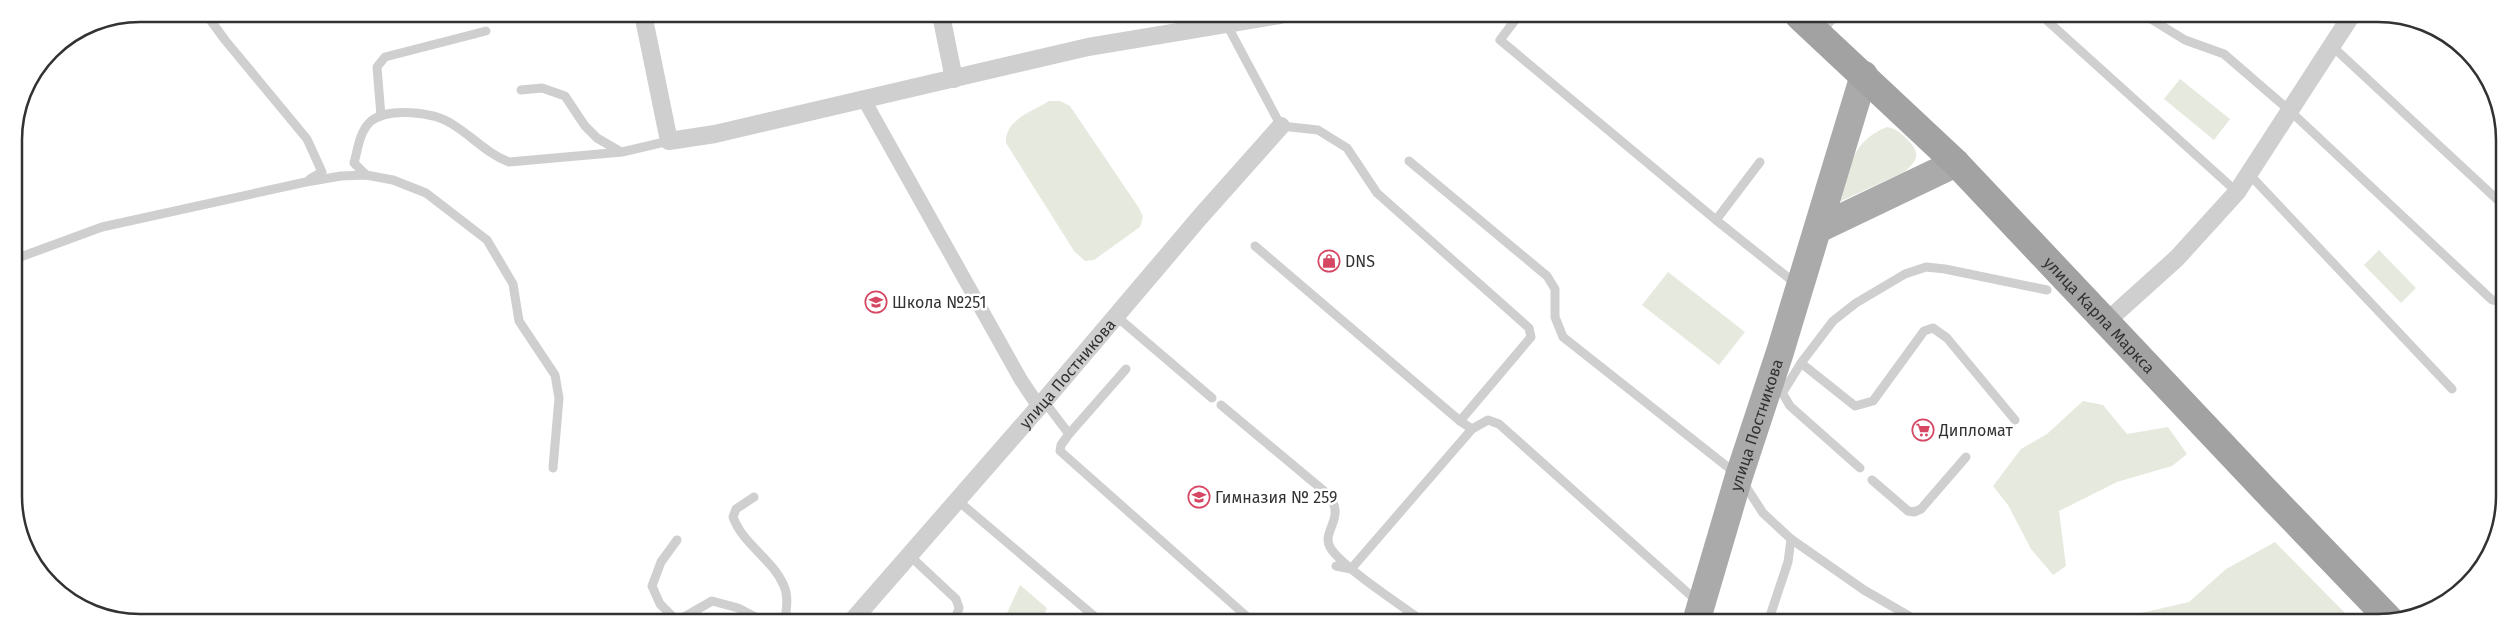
<svg xmlns="http://www.w3.org/2000/svg" width="2519" height="637" font-family="'Fira Sans',sans-serif">
<style>
.green{fill:#e6eade}
.lines{fill:none;stroke-linecap:round;stroke-linejoin:round}
.service{stroke:#cfcfcf;stroke-width:9}
.pedestrian{stroke:#cfcfcf;stroke-width:14}
.minor{stroke:#cfcfcf;stroke-width:18}
.primary{stroke:#aaa;stroke-width:28}
.trunk{stroke:#a2a2a2;stroke-width:28}
.labels{text-anchor:middle;dominant-baseline:central;stroke-width:5;stroke-linejoin:round;paint-order:stroke}
.poi-label{font-size:16px;fill:#323232;stroke:#fff;text-anchor:start}
.street-label{font-size:16px;fill:#323232;stroke:#fff}
.rim{fill:none;stroke:#323232;stroke-width:2.5}
</style>
<rect width="100%" height="100%" fill="#fff"/>
<g class="green">
<path d="M 2180,79 L 2230,119 L 2214,140 L 2164,99 Z"/>
<path d="M 1049,101 L 1060,101 L 1070,106 L 1139,208 L 1143,217 L 1140,227 L 1094,260 L 1085,261 L 1074,251 L 1006,143 C 1004,120 1033,111 1049,101 Z"/>
<path d="M 1887,127 C 1897,129 1901,133 1908,140 C 1921,153 1918,161 1904,172 L 1839,202 C 1849,169 1851,141 1887,127 Z"/>
<path d="M 2379,250 L 2416,288 L 2401,303 L 2364,265 Z"/>
<path d="M 1668,272 L 1745,332 L 1719,365 L 1642,305 Z"/>
<path d="M 2083,401 L 2103,405 L 2127,434 L 2168,427 L 2187,454 L 2172,466 L 2117,482 L 2059,511 L 2066,566 L 2053,575 L 2031,549 L 2008,505 L 1993,486 L 2021,449 L 2047,434 Z"/>
<path d="M 2275,542 L 2355,623 L 2114,623 L 2119,618 L 2189,602 L 2226,569 Z"/>
<path d="M 1020,585 L 1047,608 L 1041,622 L 1003,622 Z"/>
</g>
<g class="lines">
<g class="service">
<path d="M 206,14 L 225,40 L 307,139 L 322,172 L 310,179"/>
<path d="M 1226,15 L 1227,25 L 1281,126 L 1318,130 L 1347,148 L 1377,193 L 1529,328 L 1531,337 L 1460,421 L 1255,246"/>
<path d="M 1519,15 L 1500,40 L 1716,220 L 1796,284"/>
<path d="M 2042,16 L 2237,192"/>
<path d="M 2146,16 L 2185,40 L 2224,54 L 2289,110 L 2492,300 L 2503,301"/>
<path d="M 1821,32 L 1835,16"/>
<path d="M 2333,47 L 2503,205"/>
<path d="M 521,90 L 542,88 L 565,96 L 585,126 L 597,138 L 621,152"/>
<path d="M 381,116 L 377,67 L 385,57 L 486,31"/>
<path d="M 1409,161 L 1547,276 L 1555,289 L 1555,317 L 1563,337 L 1739,476 L 1763,513 L 1791,539 L 1864,590 L 1921,623"/>
<path d="M 2249,174 L 2452,389"/>
<path d="M 366,175 L 354,163 C 358,149 359,132 371,121 C 389,107 434,112 452,124 C 472,136 486,153 509,162 L 622,152 L 669,141"/>
<path d="M 1716,220 L 1760,162"/>
<path d="M 15,259 L 102,227 L 306,182 L 341,176 L 366,175 L 393,180 L 426,193 L 487,240 L 513,284 L 519,321 L 555,375 L 559,398 L 553,468"/>
<path d="M 1116,316 L 1212,398"/>
<path d="M 1801,363 L 1855,406 L 1873,401 L 1924,331 L 1933,328 L 1947,338 L 2015,420"/>
<path d="M 1126,369 L 1069,434 L 1061,445 L 1060,451 L 1253,622"/>
<path d="M 1780,389 L 1790,406 L 1860,468"/>
<path d="M 1783,392 L 1801,363 L 1833,321 L 1856,303 L 1905,274 L 1926,267 L 1945,269 L 2047,290"/>
<path d="M 1044,401 L 1069,434"/>
<path d="M 1221,405 L 1330,496 C 1332,500 1335,505 1335,510 C 1337,523 1323,535 1330,547 C 1339,565 1405,608 1424,622"/>
<path d="M 1472,429 L 1488,420 L 1499,424 L 1698,602"/>
<path d="M 1872,480 L 1908,511 L 1914,512 L 1921,509 L 1966,457"/>
<path d="M 754,497 L 736,509 L 733,517 C 743,545 773,559 784,586 C 789,597 786,610 785,621"/>
<path d="M 957,500 L 1101,622"/>
<path d="M 677,540 L 661,562 L 652,586 L 660,604 L 677,621 L 712,601 L 738,608 L 763,621"/>
<path d="M 909,555 L 956,599 L 959,608 L 954,622"/>
<path d="M 1336,566 L 1351,569 L 1472,429 L 1460,421"/>
<path d="M 1768,622 L 1788,562 L 1791,539"/>
</g>
<path class="pedestrian" d="M 863,98 L 1021,380 L 1039,407"/>
<g class="minor">
<path d="M 643,14 L 669,141 L 715,134 L 1088,47 L 1280,15"/>
<path d="M 941,15 L 954,79"/>
<path d="M 2106,322 L 2177,258 L 2237,192 L 2351,16"/>
<path id="s1" d="M 852,621 L 1044,401 L 1200,217 L 1281,126"/>
</g>
<g class="primary">
<path d="M 1818,229 L 1956,163"/>
<path id="s2" d="M 1696,622 L 1739,476 L 1780,352 L 1864,75"/>
</g>
<path class="trunk" id="s3" d="M 1799,16 L 1956,163 L 2265,490 L 2392,622"/>
</g>
<defs>
<g id="shop-ring" transform="scale(1.125)"><circle r="9.5" fill="#fff" stroke="#d54762" stroke-width="1.5"/><path d="M-5-2.5h2.3a2.7 3.5 0 0 1 5.4 0H5L5.5 6h-11ZM-1.5-2.5h3a1.5 2.3 0 0 0-3 0Z" fill="#d54762"/></g>
<g id="school-ring" transform="scale(1.125)"><circle r="9.5" fill="#fff" stroke="#d54762" stroke-width="1.5"/><path d="M0-5L7-2L0 1L-7-2ZM-4 1L0 2.5L4 1V4Q0 6-4 4Z" fill="#d54762"/></g>
<g id="supermarket-ring" transform="scale(1.125)"><circle r="9.5" fill="#fff" stroke="#d54762" stroke-width="1.5"/><path d="M-6-5.5h2.5l.6 2H6L4.5 2H-2.5L-4.4-4H-6ZM-1.5 3.2a1.3 1.3 0 1 0 .1 0ZM3 3.2a1.3 1.3 0 1 0 .1 0Z" fill="#d54762"/></g>
</defs>
<g fill-rule="evenodd">
<use href="#shop-ring" x="1329" y="261"/>
<use href="#school-ring" x="876" y="302"/>
<use href="#supermarket-ring" x="1923" y="430"/>
<use href="#school-ring" x="1199" y="497"/>
</g>
<g class="labels">
<g class="poi-label">
<text x="1345" y="261">DNS</text>
<text x="892" y="302">Школа №251</text>
<text x="1939" y="430">Дипломат</text>
<text x="1215" y="497">Гимназия № 259</text>
</g>
<g class="street-label">
<text stroke="none"><textPath href="#s3" startOffset="424">улица Карла Маркса</textPath></text>
<text stroke="none"><textPath href="#s1" startOffset="328">улица Постникова</textPath></text>
<text stroke="none"><textPath href="#s2" startOffset="206">улица Постникова</textPath></text>
</g>
</g>
<path d="M0 0H2519V637H0ZM140 22H2378A118 118 0 0 1 2496 140V496A118 118 0 0 1 2378 614H140A118 118 0 0 1 22 496V140A118 118 0 0 1 140 22Z" fill="#fff" fill-rule="evenodd"/>
<path class="rim" d="M140 22H2378A118 118 0 0 1 2496 140V496A118 118 0 0 1 2378 614H140A118 118 0 0 1 22 496V140A118 118 0 0 1 140 22Z"/>
</svg>
